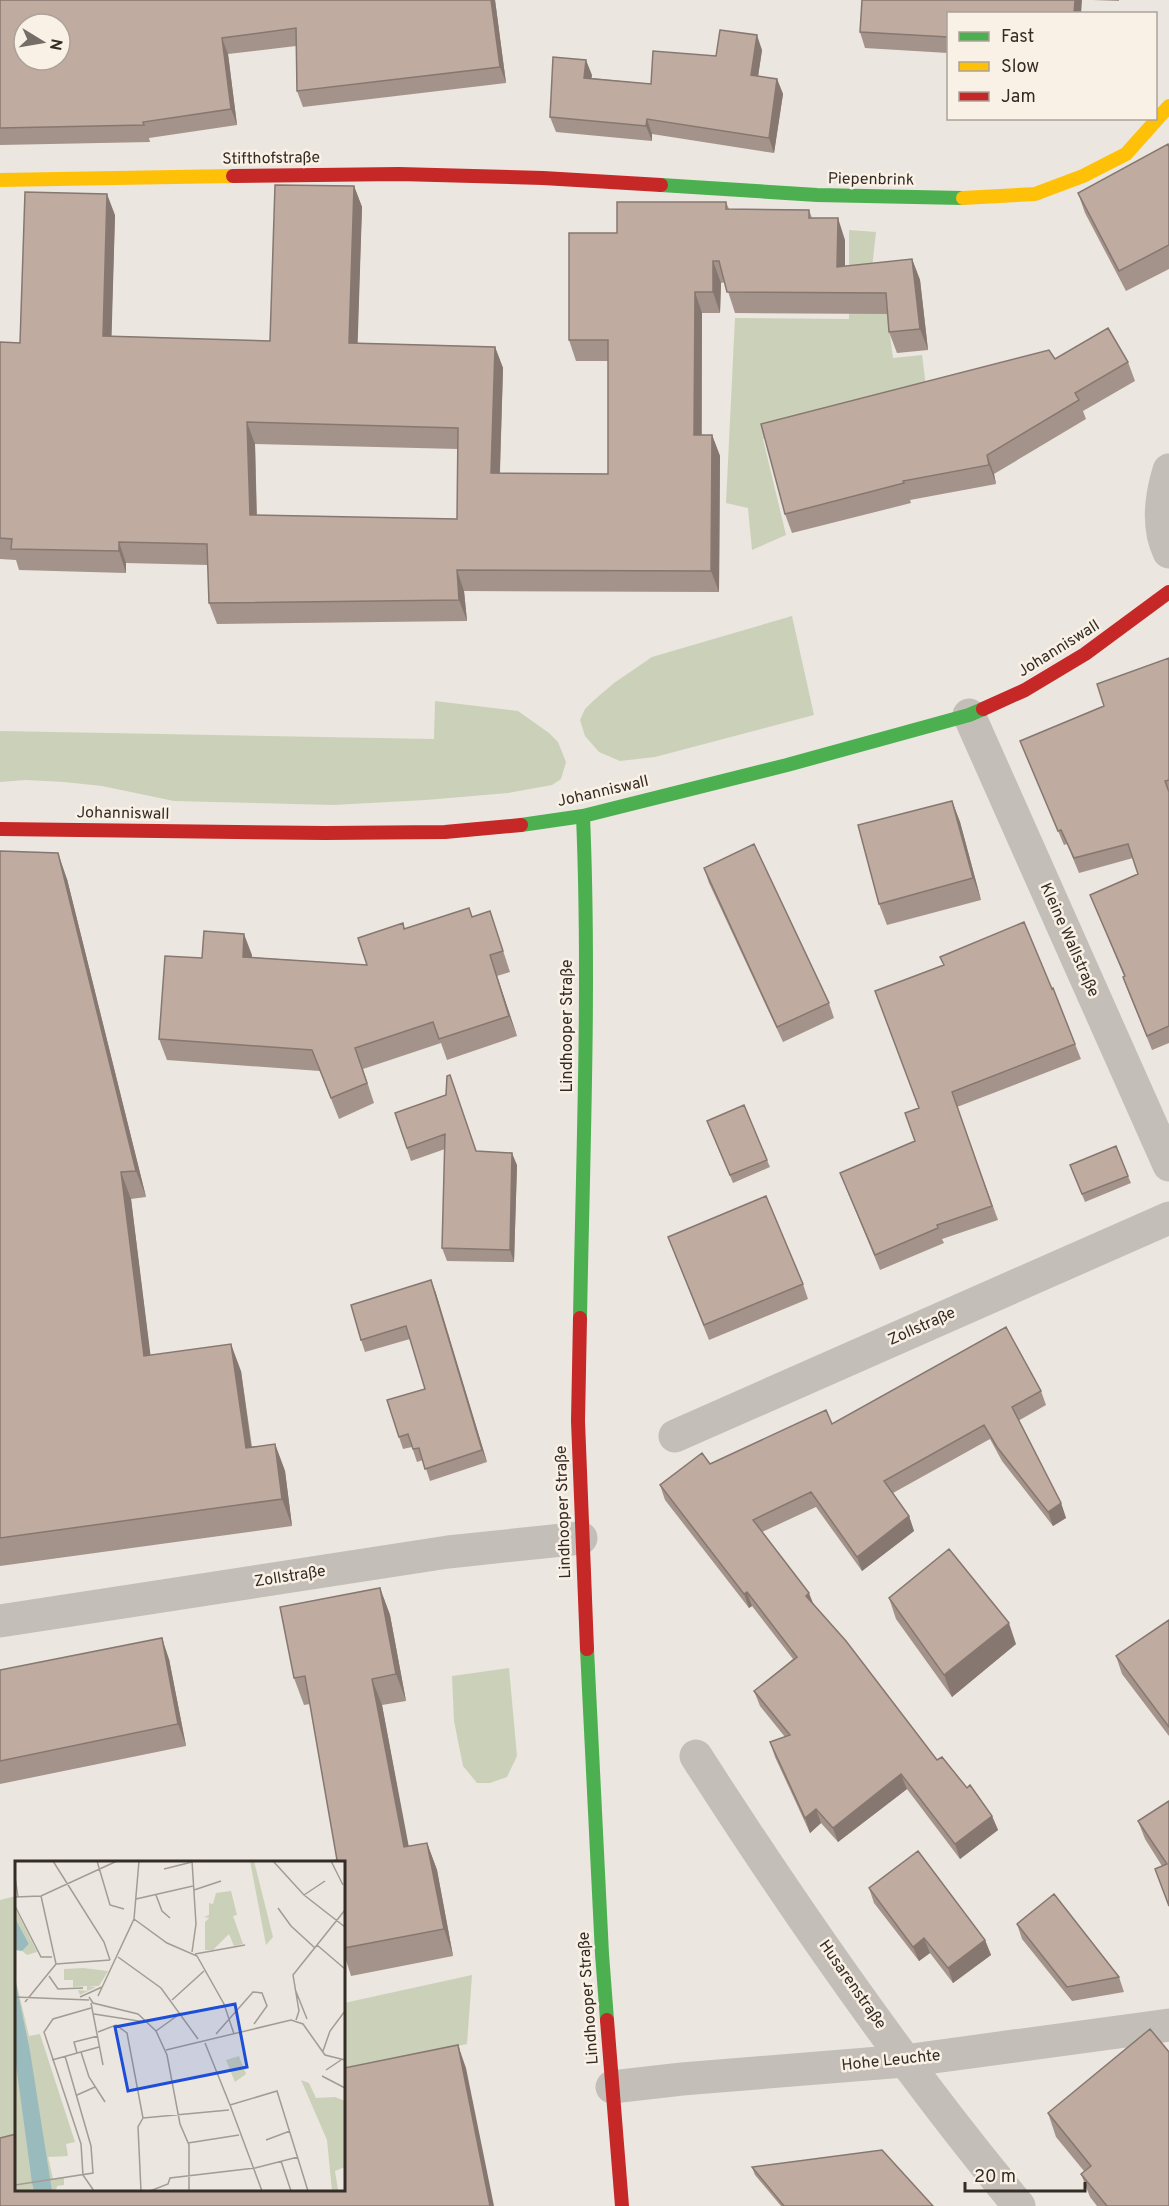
<svg xmlns="http://www.w3.org/2000/svg" width="1169" height="2206" font-family="Overpass,sans-serif">
	<style>
		.green { fill: #cbd1b8 }
		.lines { fill: none; stroke-linecap: round; stroke-linejoin: round }
		.street { stroke: #c4beb8; stroke-width: 33 }
		.fast { stroke: #4caf50; stroke-width: 14 }
		.slow { stroke: #ffc107; stroke-width: 14 }
		.jam { stroke: #c62828; stroke-width: 14 }
		.wall { fill: #a4938a; fill-rule: evenodd }
		.shaded-wall { fill: #867870 }
		.building { fill: #bfaba0; stroke: #867870; stroke-width: 1.5; fill-rule: evenodd }
		.labels { text-anchor: middle; dominant-baseline: central; stroke-width: 5; stroke-linejoin: round; paint-order: stroke }
		.street-label { font-size: 16px; fill: #352c26; stroke: #f9f1e5 }
		.inset-road { fill: none; stroke: #a29c95; stroke-width: 1.5 }
		.view { fill: #1d4ed8; fill-opacity: 0.15; stroke: #1d4ed8; stroke-width: 3 }
		.inset-edge { fill: none; stroke: #352c26; stroke-width: 3 }
	</style>
	<rect width="100%" height="100%" fill="#ebe6df"/>
	<path class="green" d="M 849,230 L 876,232 L 871,277 L 883,282 L 893,358 L 922,355 L 928,402 L 844,415 L 763,439 L 786,535 L 752,550 L 748,508 L 726,503 L 735,318 L 849,319 Z
		M 792,616 L 814,715 L 655,757 L 620,761 L 599,752 L 585,736 L 580,720 L 585,709 L 593,701 L 614,683 L 652,657 Z
		M 435,701 L 518,711 L 549,733 L 558,742 L 566,762 L 561,779 L 552,785 L 508,793 L 426,800 L 333,805 L 174,801 L 102,786 L 64,782 L 26,780 L 0,782 L 0,731 L 434,739 Z
		M 509,1668 L 517,1756 L 507,1777 L 490,1783 L 477,1783 L 463,1766 L 454,1721 L 452,1676 Z
		M 16,1896 L 16,2136 L 0,2140 L 0,1900 Z
		M 472,1975 L 467,2044 L 344,2071 L 344,2003 Z"/>
	<g class="lines">
		<path class="street" d="M 1169,470 C 1161,496 1157,527 1169,552
			M 969,715 L 1169,1165
			M 675,1436 L 1169,1218
			M 0,1621 L 448,1552 L 581,1538
			M 696,1756 C 796,1912 901,2064 1019,2206
			M 612,2087 L 682,2079 L 904,2061 L 1169,2025"/>
		<path class="fast" d="M 661,185 L 817,195 L 963,198
			M 521,825 L 583,816 L 787,765 L 969,715 L 983,709
			M 580,1318 C 583,1151 590,983 583,816
			M 587,1649 L 602,1954 L 607,2020"/>
		<path class="slow" d="M 0,180 L 233,176
			M 963,198 L 1035,194 L 1083,176 L 1126,154 L 1169,106"/>
		<path class="jam" d="M 233,176 L 399,174 L 543,178 L 661,185
			M 983,709 L 1025,690 L 1085,654 L 1169,592
			M 0,829 L 325,833 L 445,832 L 521,825
			M 580,1318 L 578,1421 L 587,1649
			M 607,2020 L 622,2206"/>
	</g>
	<path class="wall" d="M 0,0 L 495,0 L 506,83 L 303,107 L 297,91 L 296,46 L 228,54 L 237,125 L 149,138 L 150,142 L 0,145 Z
		M 1093,0 L 1119,0 L 1119,1 Z
		M 948,14 L 948,53 L 865,48 L 860,32 Z
		M 762,50 L 758,76 L 777,79 L 783,94 L 774,153 L 652,134 L 652,141 L 556,132 L 550,117 L 592,75 L 591,78 L 651,84 L 716,56 Z
		M 1169,147 L 1169,269 L 1126,291 L 1085,213 L 1078,193 Z
		M 354,186 L 362,207 L 357,343 L 495,347 L 503,368 L 500,473 L 608,474 L 608,361 L 576,361 L 569,340 L 617,233 L 726,202 L 729,209 L 809,210 L 812,218 L 845,240 L 845,266 L 912,259 L 920,280 L 928,350 L 897,353 L 889,332 L 888,314 L 735,313 L 725,282 L 721,283 L 720,313 L 702,313 L 702,435 L 712,435 L 720,456 L 719,592 L 464,591 L 467,621 L 217,624 L 209,603 L 208,565 L 126,563 L 126,573 L 19,570 L 16,560 L 0,559 L 0,342 L 20,343 L 115,215 L 111,336 L 270,341 ZM 255,444 L 458,449 L 457,519 L 257,516 Z
		M 1055,359 L 1128,362 L 1135,381 L 1083,411 L 1086,419 L 994,474 L 996,484 L 910,500 L 911,503 L 792,533 L 785,514 Z
		M 1169,658 L 1169,1043 L 1152,1050 L 1128,991 L 1123,977 L 1124,976 L 1090,895 L 1138,874 L 1133,858 L 1079,873 L 1067,844 L 1064,845 L 1020,741 L 1104,706 Z
		M 952,801 L 960,822 L 981,900 L 887,925 L 879,904 Z
		M 0,851 L 67,879 L 146,1197 L 131,1199 L 150,1355 L 241,1371 L 252,1447 L 275,1444 L 285,1471 L 292,1526 L 0,1566 Z
		M 704,868 L 829,1003 L 834,1018 L 783,1042 L 709,883 Z
		M 473,917 L 497,932 L 510,972 L 497,976 L 517,1036 L 447,1060 L 441,1043 L 363,1069 L 374,1103 L 339,1119 L 320,1071 L 167,1060 L 159,1039 L 202,958 L 252,955 L 252,957 L 367,965 L 403,923 L 405,929 Z
		M 1053,988 L 1081,1059 L 957,1107 L 998,1220 L 942,1239 L 944,1243 L 880,1270 L 840,1173 L 915,1141 L 919,1108 Z
		M 446,1095 L 477,1152 L 517,1165 L 514,1262 L 447,1261 L 442,1248 L 445,1149 L 411,1161 L 395,1113 Z
		M 707,1121 L 767,1160 L 770,1167 L 733,1183 Z
		M 1070,1165 L 1128,1176 L 1131,1183 L 1085,1202 Z
		M 668,1237 L 803,1284 L 808,1299 L 709,1340 Z
		M 431,1280 L 487,1462 L 430,1481 L 423,1460 L 417,1462 L 412,1447 L 403,1449 L 399,1437 L 425,1389 L 410,1339 L 365,1352 L 361,1340 Z
		M 1041,1391 L 1046,1405 L 1018,1421 L 1061,1503 L 1066,1518 L 1053,1526 L 1002,1461 L 990,1439 L 893,1493 L 909,1516 L 914,1531 L 862,1571 L 816,1507 L 762,1532 L 813,1605 L 937,1760 L 967,1788 L 992,1816 L 998,1830 L 960,1859 L 907,1789 L 838,1842 L 821,1823 L 810,1833 L 775,1757 L 770,1742 L 785,1737 L 760,1706 L 754,1691 L 793,1659 L 752,1606 L 749,1608 L 665,1500 L 660,1485 L 710,1464 L 832,1424 Z
		M 380,1588 L 390,1615 L 406,1701 L 382,1705 L 408,1846 L 427,1843 L 437,1870 L 453,1956 L 351,1976 L 344,1954 L 344,1863 L 337,1860 L 310,1704 L 304,1705 L 294,1678 Z
		M 889,1598 L 1016,1644 L 952,1697 L 896,1619 Z
		M 1169,1620 L 1169,1736 L 1122,1674 L 1116,1656 Z
		M 169,1659 L 186,1746 L 0,1784 L 0,1670 Z
		M 1169,1801 L 1169,1907 L 1162,1866 L 1145,1839 L 1138,1821 Z
		M 869,1888 L 985,1940 L 991,1955 L 953,1983 L 930,1953 L 919,1961 L 874,1903 Z
		M 1017,1924 L 1119,1977 L 1124,1992 L 1072,2001 L 1022,1939 Z
		M 1048,2113 L 1169,2206 L 1097,2206 L 1090,2197 L 1081,2174 L 1084,2171 L 1056,2137 Z
		M 752,2167 L 933,2206 L 781,2206 L 755,2175 Z"/>
	<path class="shaded-wall" d="M 491,0 L 495,0 L 506,83 L 500,67 Z
		M 1075,0 L 1082,0 L 1081,14 L 1074,14 Z
		M 757,35 L 762,50 L 756,90 L 751,75 Z
		M 222,38 L 228,54 L 237,125 L 231,109 Z
		M 586,60 L 592,75 L 590,92 L 584,78 Z
		M 777,79 L 783,94 L 774,153 L 769,138 Z
		M 647,119 L 652,134 L 652,141 L 646,126 Z
		M 354,186 L 362,207 L 357,364 L 349,343 Z
		M 107,194 L 115,215 L 111,357 L 103,336 Z
		M 838,218 L 845,240 L 845,288 L 837,267 Z
		M 912,259 L 920,280 L 928,350 L 920,329 Z
		M 713,261 L 721,283 L 720,313 L 713,292 Z
		M 695,292 L 702,313 L 701,457 L 694,435 Z
		M 495,347 L 503,368 L 499,495 L 491,473 Z
		M 247,422 L 255,444 L 257,537 L 250,515 Z
		M 712,435 L 720,456 L 719,592 L 711,571 Z
		M 987,455 L 994,474 L 996,484 L 989,465 Z
		M 119,542 L 126,563 L 126,573 L 119,551 Z
		M 457,570 L 464,591 L 467,621 L 459,600 Z
		M 952,801 L 960,822 L 981,900 L 973,878 Z
		M 58,853 L 67,879 L 146,1197 L 136,1171 Z
		M 244,934 L 252,955 L 250,977 L 243,957 Z
		M 490,955 L 517,1036 L 509,1016 Z
		M 512,1153 L 517,1165 L 514,1262 L 510,1250 Z
		M 121,1172 L 131,1199 L 154,1383 L 144,1356 Z
		M 431,1280 L 436,1293 L 487,1462 L 482,1450 Z
		M 231,1344 L 241,1371 L 255,1475 L 246,1448 Z
		M 275,1444 L 285,1471 L 292,1526 L 282,1499 Z
		M 1061,1503 L 1066,1518 L 1053,1526 L 1048,1512 Z
		M 909,1516 L 914,1531 L 862,1571 L 857,1557 Z
		M 380,1588 L 390,1615 L 406,1701 L 396,1674 Z
		M 747,1592 L 752,1606 L 749,1608 L 744,1594 Z
		M 809,1593 L 815,1608 L 806,1596 Z
		M 1009,1623 L 1016,1644 L 952,1697 L 944,1675 Z
		M 162,1638 L 169,1659 L 186,1746 L 178,1724 Z
		M 372,1679 L 382,1705 L 414,1874 L 404,1847 Z
		M 901,1774 L 907,1789 L 838,1842 L 833,1828 Z
		M 816,1809 L 821,1823 L 810,1833 L 805,1818 Z
		M 992,1816 L 998,1830 L 960,1859 L 955,1844 Z
		M 427,1843 L 437,1870 L 453,1956 L 444,1929 Z
		M 924,1938 L 930,1953 L 919,1961 L 913,1947 Z
		M 985,1940 L 991,1955 L 953,1983 L 948,1968 Z
		M 458,2045 L 466,2068 L 494,2206 L 490,2206 Z"/>
	<path class="building" d="M 0,0 L 491,0 L 500,67 L 297,91 L 296,28 L 222,38 L 231,109 L 143,122 L 144,125 L 0,128 ZM 24,24 L 60,24 L 60,60 L 24,60 Z
		M 862,0 L 1075,0 L 1074,14 L 948,14 L 948,37 L 860,32 Z
		M 720,30 L 757,35 L 751,75 L 777,79 L 769,138 L 647,119 L 646,126 L 550,117 L 553,57 L 586,60 L 584,78 L 651,84 L 653,51 L 716,56 Z
		M 1168,144 L 1169,147 L 1169,245 L 1119,271 L 1078,193 Z
		M 275,185 L 354,186 L 349,343 L 495,347 L 491,473 L 608,474 L 608,340 L 569,340 L 569,233 L 617,233 L 617,202 L 726,202 L 726,209 L 809,210 L 809,218 L 838,218 L 837,267 L 912,259 L 920,329 L 889,332 L 886,293 L 727,292 L 719,261 L 713,261 L 713,292 L 695,292 L 694,435 L 712,435 L 711,571 L 457,570 L 459,600 L 209,603 L 207,544 L 119,542 L 119,551 L 11,549 L 12,539 L 0,538 L 0,342 L 20,343 L 25,192 L 107,194 L 103,336 L 270,341 ZM 247,422 L 458,428 L 457,519 L 250,515 Z
		M 1108,328 L 1128,362 L 1075,393 L 1079,400 L 987,455 L 989,465 L 903,481 L 904,483 L 785,514 L 761,424 L 1049,350 L 1055,359 Z
		M 1169,658 L 1169,780 L 1165,781 L 1169,792 L 1169,1026 L 1147,1036 L 1123,977 L 1125,976 L 1090,895 L 1138,874 L 1128,844 L 1074,858 L 1061,830 L 1058,831 L 1020,741 L 1104,706 L 1097,684 Z
		M 952,801 L 973,878 L 879,904 L 858,825 Z
		M 754,844 L 829,1003 L 777,1027 L 704,868 Z
		M 0,851 L 58,853 L 136,1171 L 121,1172 L 144,1356 L 231,1344 L 246,1448 L 275,1444 L 282,1499 L 0,1538 Z
		M 469,908 L 472,917 L 490,911 L 503,951 L 490,955 L 509,1016 L 439,1039 L 433,1022 L 355,1048 L 367,1083 L 331,1098 L 312,1050 L 159,1039 L 165,956 L 202,958 L 204,931 L 244,934 L 243,957 L 367,965 L 358,938 L 403,923 L 404,929 Z
		M 1024,922 L 1052,989 L 1053,988 L 1075,1044 L 952,1092 L 992,1206 L 937,1225 L 938,1228 L 875,1255 L 840,1173 L 915,1141 L 905,1113 L 919,1108 L 875,991 L 944,965 L 940,957 Z
		M 450,1075 L 476,1151 L 512,1153 L 510,1250 L 442,1248 L 445,1134 L 407,1148 L 395,1113 L 446,1095 L 447,1076 Z
		M 744,1105 L 767,1160 L 730,1175 L 707,1121 Z
		M 1116,1146 L 1128,1176 L 1082,1194 L 1070,1165 Z
		M 766,1196 L 803,1284 L 704,1325 L 668,1237 Z
		M 431,1280 L 482,1450 L 425,1469 L 419,1448 L 413,1449 L 408,1434 L 399,1437 L 387,1400 L 425,1389 L 406,1326 L 361,1340 L 351,1305 Z
		M 1006,1327 L 1041,1391 L 1012,1407 L 1061,1503 L 1048,1512 L 997,1447 L 984,1425 L 884,1481 L 909,1516 L 857,1557 L 811,1492 L 753,1520 L 809,1593 L 806,1596 L 846,1641 L 937,1760 L 942,1757 L 967,1788 L 970,1785 L 992,1816 L 955,1844 L 901,1774 L 833,1828 L 816,1809 L 805,1818 L 770,1742 L 790,1735 L 754,1691 L 797,1657 L 747,1592 L 744,1594 L 660,1485 L 702,1453 L 710,1464 L 826,1410 L 832,1424 Z
		M 949,1549 L 1009,1623 L 944,1675 L 889,1598 Z
		M 380,1588 L 396,1674 L 372,1679 L 404,1847 L 427,1843 L 444,1929 L 344,1948 L 344,1863 L 326,1862 L 337,1860 L 305,1676 L 294,1678 L 280,1607 Z
		M 1169,1620 L 1169,1727 L 1116,1656 Z
		M 162,1638 L 178,1724 L 0,1761 L 0,1670 Z
		M 1169,1801 L 1169,1906 L 1155,1869 L 1167,1864 L 1138,1821 Z
		M 918,1851 L 985,1940 L 948,1968 L 924,1938 L 913,1947 L 869,1888 Z
		M 1054,1894 L 1119,1977 L 1067,1987 L 1017,1924 Z
		M 1150,2029 L 1169,2052 L 1169,2206 L 1107,2206 L 1081,2174 L 1091,2166 L 1048,2113 Z
		M 458,2045 L 490,2206 L 0,2206 L 0,2138 L 16,2134 L 16,2190 L 344,2190 L 344,2068 Z
		M 882,2150 L 933,2206 L 784,2206 L 752,2167 Z"/>
	<g class="labels">
		<g class="street-label">
			<text transform="translate(271 159) rotate(-1)">Stifthofstraße</text>
			<text transform="translate(871 180) rotate(1)">Piepenbrink</text>
			<text transform="translate(1059 649) rotate(-32)">Johanniswall</text>
			<text transform="translate(603 792) rotate(-13)">Johanniswall</text>
			<text transform="translate(123 814) rotate(1)">Johanniswall</text>
			<text transform="translate(1069 940) rotate(66)">Kleine Wallstraße</text>
			<text transform="translate(568 1026) rotate(-90)">Lindhooper Straße</text>
			<text transform="translate(922 1327) rotate(-24)">Zollstraße</text>
			<text transform="translate(564 1512) rotate(-92)">Lindhooper Straße</text>
			<text transform="translate(290 1577) rotate(-9)">Zollstraße</text>
			<text transform="translate(852 1985) rotate(55)">Husarenstraße</text>
			<text transform="translate(589 1998) rotate(-94)">Lindhooper Straße</text>
			<text transform="translate(891 2061) rotate(-6)">Hohe Leuchte</text>
		</g>
	</g>
	<g transform="translate(15 1861)">
		<rect width="330" height="330" fill="#ebe6df"/>
		<path d="M 235,0 L 239,0 L 258,76 L 251,84 ZM 216,30 L 222,54 L 218,55 L 228,83 L 219,85 L 214,73 L 198,89 L 190,89 L 190,61 L 194,57 L 189,56 L 194,54 L 194,42 L 198,43 L 201,32 ZM 0,47 L 22,91 L 12,94 L 7,90 L 14,83 L 0,57 ZM 68,107 L 93,110 L 84,125 L 73,125 L 81,126 L 65,134 L 63,129 L 72,130 L 72,125 L 58,126 L 58,119 L 49,119 L 49,108 ZM 0,116 L 14,175 L 25,173 L 60,281 L 51,283 L 53,295 L 33,296 L 38,318 L 49,316 L 49,324 L 42,325 L 41,330 L 0,330 ZM 224,195 L 231,213 L 220,221 L 211,199 ZM 286,219 L 294,222 L 301,237 L 320,236 L 330,240 L 330,306 L 320,310 L 323,329 L 317,330 L 312,279 Z" fill="#cbd1b8"/>
		<path d="M 0,57 L 14,83 L 7,90 L 0,89 ZM 0,118 L 15,190 L 37,330 L 19,330 L 17,322 L 0,196 Z" fill="#9abbbd"/>
		<path class="inset-road" d="M 38,0 L 89,81 L 95,99M 82,0 L 95,44 L 109,48M 177,0 L 181,63 L 177,91M 258,0 L 289,34 L 330,66M 316,0 L 328,24M 149,8 L 177,1M 0,16 L 3,36M 179,29 L 206,20M 141,34 L 147,50 L 155,57M 289,34 L 310,20M 26,35 L 41,103M 0,36 L 26,35 L 102,0M 121,38 L 178,25M 0,45 L 26,96 L 37,96M 263,47 L 276,65 L 300,87M 119,58 L 152,82 L 182,95 L 209,143 L 219,173M 302,84 L 330,108M 180,93 L 230,84M 103,96 L 146,127 L 183,178M 41,103 L 95,99M 34,115 L 43,128 L 68,127M 280,128 L 292,158M 83,135 L 119,58 L 124,0M 0,136 L 74,139M 65,136 L 87,126M 74,136 L 78,142 L 123,153 L 141,170 L 152,194 L 165,263 L 174,284 L 174,330M 157,139 L 189,110M 10,141 L 41,103M 76,142 L 88,204M 76,147 L 38,158 L 29,171 L 66,283 L 68,314 L 79,330M 79,153 L 130,161M 281,159 L 284,150 L 278,114 L 330,49M 141,170 L 166,152M 83,171 L 101,164 L 112,172 L 128,257M 201,173 L 238,131 L 247,132 L 252,145 L 239,163M 190,182 L 215,244M 151,189 L 276,159 L 288,163 L 310,194 L 330,199M 308,190 L 315,170 L 330,150M 66,191 L 74,216 L 90,241M 62,192 L 59,181 L 83,175M 37,199 L 84,186M 311,209 L 326,199M 307,215 L 330,227M 62,234 L 80,226M 215,244 L 262,230 L 293,330M 215,244 L 247,330M 128,257 L 214,249M 251,279 L 275,270M 173,282 L 224,274M 266,300 L 276,330M 0,324 L 78,312 L 76,285 L 50,195M 126,330 L 123,266 L 128,257M 135,330 L 153,323 L 155,317 L 240,307 L 283,296"/>
		<path class="view" d="M 220,143 L 232,206 L 113,230 L 100,166 Z"/>
		<rect width="330" height="330" class="inset-edge"/>
	</g>
	<rect x="947" y="12" width="210" height="108" fill="#f9f1e5" stroke="#aba299" stroke-width="1.5"/>
	<rect x="959" y="32" width="30" height="9" fill="#4caf50" stroke="#aba299" stroke-width="1.5"/>
	<text x="1001" y="42" font-size="18" fill="#352c26">Fast</text>
	<rect x="959" y="62" width="30" height="9" fill="#ffc107" stroke="#aba299" stroke-width="1.5"/>
	<text x="1001" y="72" font-size="18" fill="#352c26">Slow</text>
	<rect x="959" y="92" width="30" height="9" fill="#c62828" stroke="#aba299" stroke-width="1.5"/>
	<text x="1001" y="102" font-size="18" fill="#352c26">Jam</text>
	<g transform="translate(42 42) rotate(101)"><circle r="28" fill="#f9f1e5" stroke="#aba299" stroke-width="1.5"/>
	<path d="M0-4.5L10 22L0 15L-10 22Z" fill="#756d67"/>
	<text y="-9" font-size="16" font-weight="bold" text-anchor="middle" fill="#352c26">N</text>
	</g>
	<path d="M965 2182v9h120v-9" fill="none" stroke="#352c26" stroke-width="3"/>
	<text x="974" y="2182" font-size="18" fill="#352c26" stroke="#f9f1e5" stroke-width="4.5" paint-order="stroke">20 m</text>
</svg>
